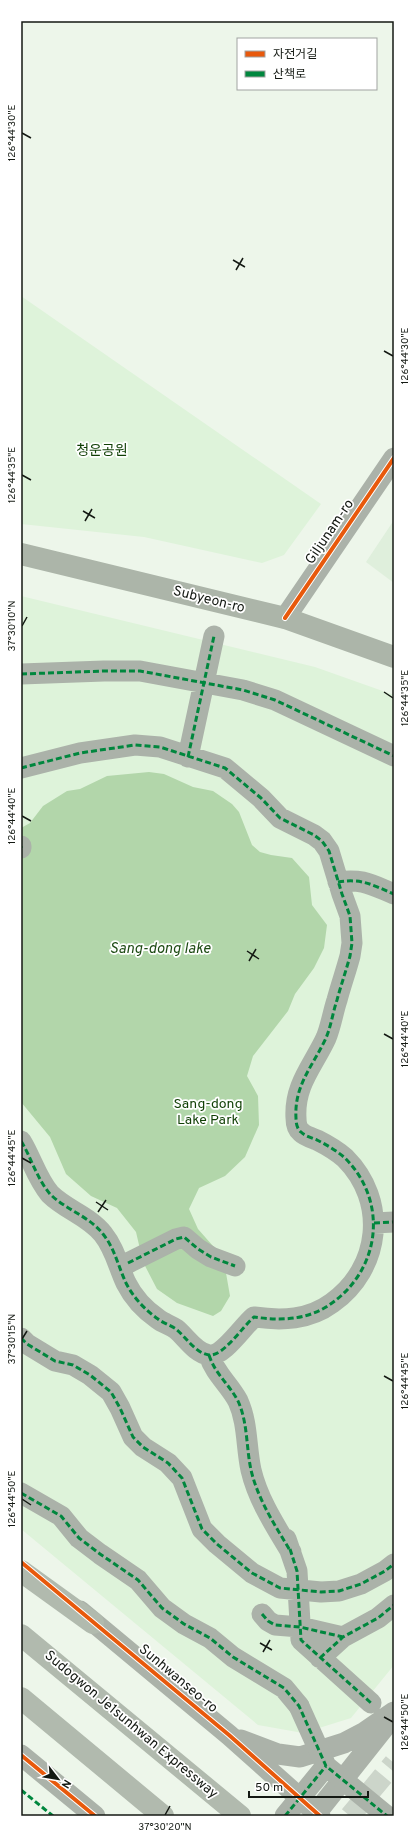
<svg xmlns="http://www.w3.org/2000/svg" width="415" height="1837" font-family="Overpass,'Noto Sans KR',sans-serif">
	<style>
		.built { fill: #dfefdc }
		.green { fill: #def3da }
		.water { fill: #b2d6aa }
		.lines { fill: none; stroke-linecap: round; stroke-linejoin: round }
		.minor-tunnel { stroke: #ccd5ca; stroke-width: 21; stroke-dasharray: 21 10; stroke-linecap: butt }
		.minor { stroke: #abb2a9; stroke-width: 21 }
		.major { stroke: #acb5a9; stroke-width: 22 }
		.highway { stroke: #b1baae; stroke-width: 22 }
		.minor-bridge { stroke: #abb2a9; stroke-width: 21 }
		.quiet { stroke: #00873e; stroke-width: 3; stroke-dasharray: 6 3; stroke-linecap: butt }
		.cycleway-casing { stroke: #fff; stroke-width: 6 }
		.cycleway { stroke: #e8590c; stroke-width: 4 }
		.ticks { fill: none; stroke: #141913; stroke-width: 1.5 }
		.labels { text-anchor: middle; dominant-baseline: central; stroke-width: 3.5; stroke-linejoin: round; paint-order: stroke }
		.park-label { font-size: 14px; fill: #0f3f04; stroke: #fff }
		.street-label { font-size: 14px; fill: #141913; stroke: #fff }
		.water-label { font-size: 15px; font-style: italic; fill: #1d4b13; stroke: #fff }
		.neatline { fill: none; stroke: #141913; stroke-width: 1.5 }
		.ticks-label { font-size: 10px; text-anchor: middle; fill: #141913 }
	</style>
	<rect width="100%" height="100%" fill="#edf6ea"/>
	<path class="built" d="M 394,520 L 394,583 L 366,562 Z"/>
	<path class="green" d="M 21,296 L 321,504 L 284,555 L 262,563 L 144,537 L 21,524 Z
		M 21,596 L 315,667 L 394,695 L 394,1665 L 351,1718 L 303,1733 L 258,1725 L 21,1529 Z"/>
	<path class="water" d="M 149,772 L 164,774 L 193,787 L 213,791 L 232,804 L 239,812 L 252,845 L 260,852 L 271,855 L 292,858 L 309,877 L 312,905 L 327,925 L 324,948 L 314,968 L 295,994 L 288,1011 L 253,1056 L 247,1076 L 258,1096 L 259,1125 L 245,1157 L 225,1176 L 199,1188 L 189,1209 L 198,1229 L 220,1254 L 226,1273 L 230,1296 L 221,1311 L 213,1316 L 177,1303 L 157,1289 L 143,1262 L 136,1232 L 117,1208 L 91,1196 L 66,1174 L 50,1137 L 21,1102 L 21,828 L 30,823 L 43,806 L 67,791 L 80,789 L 107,776 Z"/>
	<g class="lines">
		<path class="minor-tunnel" d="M 350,1816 L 394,1763"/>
		<path class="minor" d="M 285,618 L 394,458
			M 21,674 L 104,671 L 140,671 L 243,690 L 275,700 L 394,756
			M 188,757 L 214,636
			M 21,768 L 80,753 L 135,745 L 160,747 L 225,768 L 261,798 L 280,818 L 314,835 L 322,841 L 329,851 L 342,894 L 350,916 L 352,943 L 350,956 C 346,971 341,985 337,1000 C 333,1012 331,1026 326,1038 C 313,1066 294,1085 296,1118 C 296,1123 297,1129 301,1132 C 305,1136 312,1138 317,1140 C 327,1145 337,1151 345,1158 C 388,1201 381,1268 332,1303 C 309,1320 282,1321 254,1317 C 243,1326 223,1357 209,1355 C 195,1353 186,1337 176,1329 C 170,1325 163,1323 158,1319 C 145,1310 133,1297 126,1283 C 118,1266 115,1249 103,1234 C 89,1216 66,1210 50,1194 C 37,1179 31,1157 21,1141
			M 21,846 L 21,848
			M 338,882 C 362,878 372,885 394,894
			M 374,1223 L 394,1222
			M 128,1263 L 176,1239 L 184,1237 L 198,1249 L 211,1257 L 235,1266
			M 21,1338 L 27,1344 L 55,1361 L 73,1365 L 90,1375 L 111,1392 L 120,1408 L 133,1437 L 143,1447 L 168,1463 L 182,1478 L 202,1529 L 217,1544 L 252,1573 L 280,1588 L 321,1592 L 339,1591 L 361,1584 L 385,1571 L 394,1564
			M 209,1355 C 215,1374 229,1384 238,1401 C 248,1423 246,1447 251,1470 C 258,1500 276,1527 291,1552
			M 21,1493 L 61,1516 L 79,1538 L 100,1554 L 138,1580 L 162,1608 L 184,1624 L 210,1638 L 233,1657 L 284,1688 L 299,1706
			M 286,1539 L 297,1571 L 301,1640 L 371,1703
			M 80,1611 L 229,1735 L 320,1816
			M 262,1614 L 268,1621 L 275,1625 L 300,1627 L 343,1637
			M 320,1658 L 343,1637 L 378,1618 L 394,1605
			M 241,1740 L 278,1754 L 300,1757 L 344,1743 L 365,1732 L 394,1712
			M 21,1755 L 95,1816
			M 314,1816 L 387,1724"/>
		<path class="major" d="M 21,554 L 285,618 L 394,657"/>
		<path class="highway" d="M 21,1571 L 93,1623
			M 21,1635 L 240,1816
			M 21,1698 L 163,1816"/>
		<path class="minor-bridge" d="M 299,1706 L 326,1766 L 387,1816
			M 285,1816 L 326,1766"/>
		<path class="quiet" d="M 21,674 L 104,671 L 140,671 L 243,690 L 275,700 L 394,756
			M 188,757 L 214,636
			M 21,768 L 80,753 L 135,745 L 160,747 L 225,768 L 261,798 L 280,818 L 314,835 L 322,841 L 329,851 L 342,894 L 350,916 L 352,943 L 350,956 C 346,971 341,985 337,1000 C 333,1012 331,1026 326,1038 C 313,1066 294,1085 296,1118 C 296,1123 297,1129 301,1132 C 305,1136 312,1138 317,1140 C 327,1145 337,1151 345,1158 C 388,1201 381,1268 332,1303 C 309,1320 282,1321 254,1317 C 243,1326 223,1357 209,1355 C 195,1353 186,1337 176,1329 C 170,1325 163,1323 158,1319 C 145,1310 133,1297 126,1283 C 118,1266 115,1249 103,1234 C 89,1216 66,1210 50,1194 C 37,1179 31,1157 21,1141
			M 21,846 L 21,848
			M 338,882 C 362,878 372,885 394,894
			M 374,1223 L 394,1222
			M 128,1263 L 176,1239 L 184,1237 L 198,1249 L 211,1257 L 235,1266
			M 21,1338 L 27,1344 L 55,1361 L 73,1365 L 90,1375 L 111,1392 L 120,1408 L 133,1437 L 143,1447 L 168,1463 L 182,1478 L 202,1529 L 217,1544 L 252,1573 L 280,1588 L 321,1592 L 339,1591 L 361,1584 L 385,1571 L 394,1564
			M 209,1355 C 215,1374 229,1384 238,1401 C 248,1423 246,1447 251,1470 C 258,1500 276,1527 291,1552
			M 21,1493 L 61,1516 L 79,1538 L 100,1554 L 138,1580 L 162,1608 L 184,1624 L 210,1638 L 233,1657 L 284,1688 L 299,1706 L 326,1766 L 387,1816
			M 290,1549 L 297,1571 L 301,1640 L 371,1703
			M 262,1614 L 268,1621 L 275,1625 L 300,1627 L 343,1637
			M 320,1658 L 343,1637 L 378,1618 L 394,1605
			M 21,1790 L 53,1816
			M 285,1816 L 326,1766"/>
		<defs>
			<path id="cycleway" d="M 285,618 L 394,458
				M 21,1562 L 229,1735 L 320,1816
				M 21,1755 L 95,1816"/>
		</defs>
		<use href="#cycleway" class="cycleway-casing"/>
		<use href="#cycleway" class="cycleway"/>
	</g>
	<path class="ticks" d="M 22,133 L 31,138M 233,260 L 245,267M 236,270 L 243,258M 384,351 L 393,356M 22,475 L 31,480M 83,511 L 95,518M 85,521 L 92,509M 22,626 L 27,617M 384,692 L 393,698M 22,816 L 31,821M 247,951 L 259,959M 249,961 L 256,949M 384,1034 L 393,1039M 22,1158 L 31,1163M 96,1202 L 108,1210M 98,1212 L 106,1200M 22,1339 L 27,1331M 384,1376 L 393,1381M 22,1499 L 31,1505M 260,1643 L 272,1650M 263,1652 L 270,1640M 384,1717 L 393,1722M 165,1815 L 170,1806"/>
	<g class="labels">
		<g class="park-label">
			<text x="102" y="451">청운공원</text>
			<text x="208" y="1104">Sang-dong<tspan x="208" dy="16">Lake Park</tspan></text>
		</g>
		<g class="street-label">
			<text transform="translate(330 532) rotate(-56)">Giljunam-ro</text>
			<text transform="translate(209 600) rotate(14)">Subyeon-ro</text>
			<text transform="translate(178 1679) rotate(40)">Sunhwanseo-ro</text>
			<text transform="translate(131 1725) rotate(40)">Sudogwon Je1sunhwan Expressway</text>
		</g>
		<g class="water-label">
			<text x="160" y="949">Sang-dong lake</text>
		</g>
	</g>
	<rect width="415" height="1837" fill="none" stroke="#ffffff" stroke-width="44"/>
	<rect x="237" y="38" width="140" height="52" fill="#ffffff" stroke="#a1a3a1"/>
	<rect x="245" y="51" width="20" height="6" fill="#e8590c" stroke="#a1a3a1"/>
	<text x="273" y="58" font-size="12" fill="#141913">자전거길</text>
	<rect x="245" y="71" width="20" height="6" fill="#00873e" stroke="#a1a3a1"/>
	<text x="273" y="78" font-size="12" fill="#141913">산책로</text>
	<g transform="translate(58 1779) rotate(121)" stroke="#ffffff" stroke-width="3" paint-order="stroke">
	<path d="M0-3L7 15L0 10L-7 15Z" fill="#141913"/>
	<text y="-6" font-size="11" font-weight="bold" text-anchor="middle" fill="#141913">N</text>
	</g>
	<path d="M249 1791v6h119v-6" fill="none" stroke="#141913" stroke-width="2"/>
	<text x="255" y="1791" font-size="12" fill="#141913" stroke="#ffffff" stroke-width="3" paint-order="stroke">50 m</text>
	<rect x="22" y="22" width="371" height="1793" class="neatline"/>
	<g class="ticks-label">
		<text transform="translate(11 133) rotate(-90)" y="4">126°44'30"E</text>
		<text transform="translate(404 356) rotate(-90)" y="4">126°44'30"E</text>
		<text transform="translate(11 475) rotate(-90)" y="4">126°44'35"E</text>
		<text transform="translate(11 626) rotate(-90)" y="4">37°30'10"N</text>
		<text transform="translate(404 698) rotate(-90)" y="4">126°44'35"E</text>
		<text transform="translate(11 816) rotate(-90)" y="4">126°44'40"E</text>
		<text transform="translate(404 1039) rotate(-90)" y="4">126°44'40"E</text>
		<text transform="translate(11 1158) rotate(-90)" y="4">126°44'45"E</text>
		<text transform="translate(11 1339) rotate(-90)" y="4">37°30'15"N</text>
		<text transform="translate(404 1381) rotate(-90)" y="4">126°44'45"E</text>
		<text transform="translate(11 1499) rotate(-90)" y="4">126°44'50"E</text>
		<text transform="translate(404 1722) rotate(-90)" y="4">126°44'50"E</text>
		<text x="165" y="1830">37°30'20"N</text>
	</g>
</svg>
